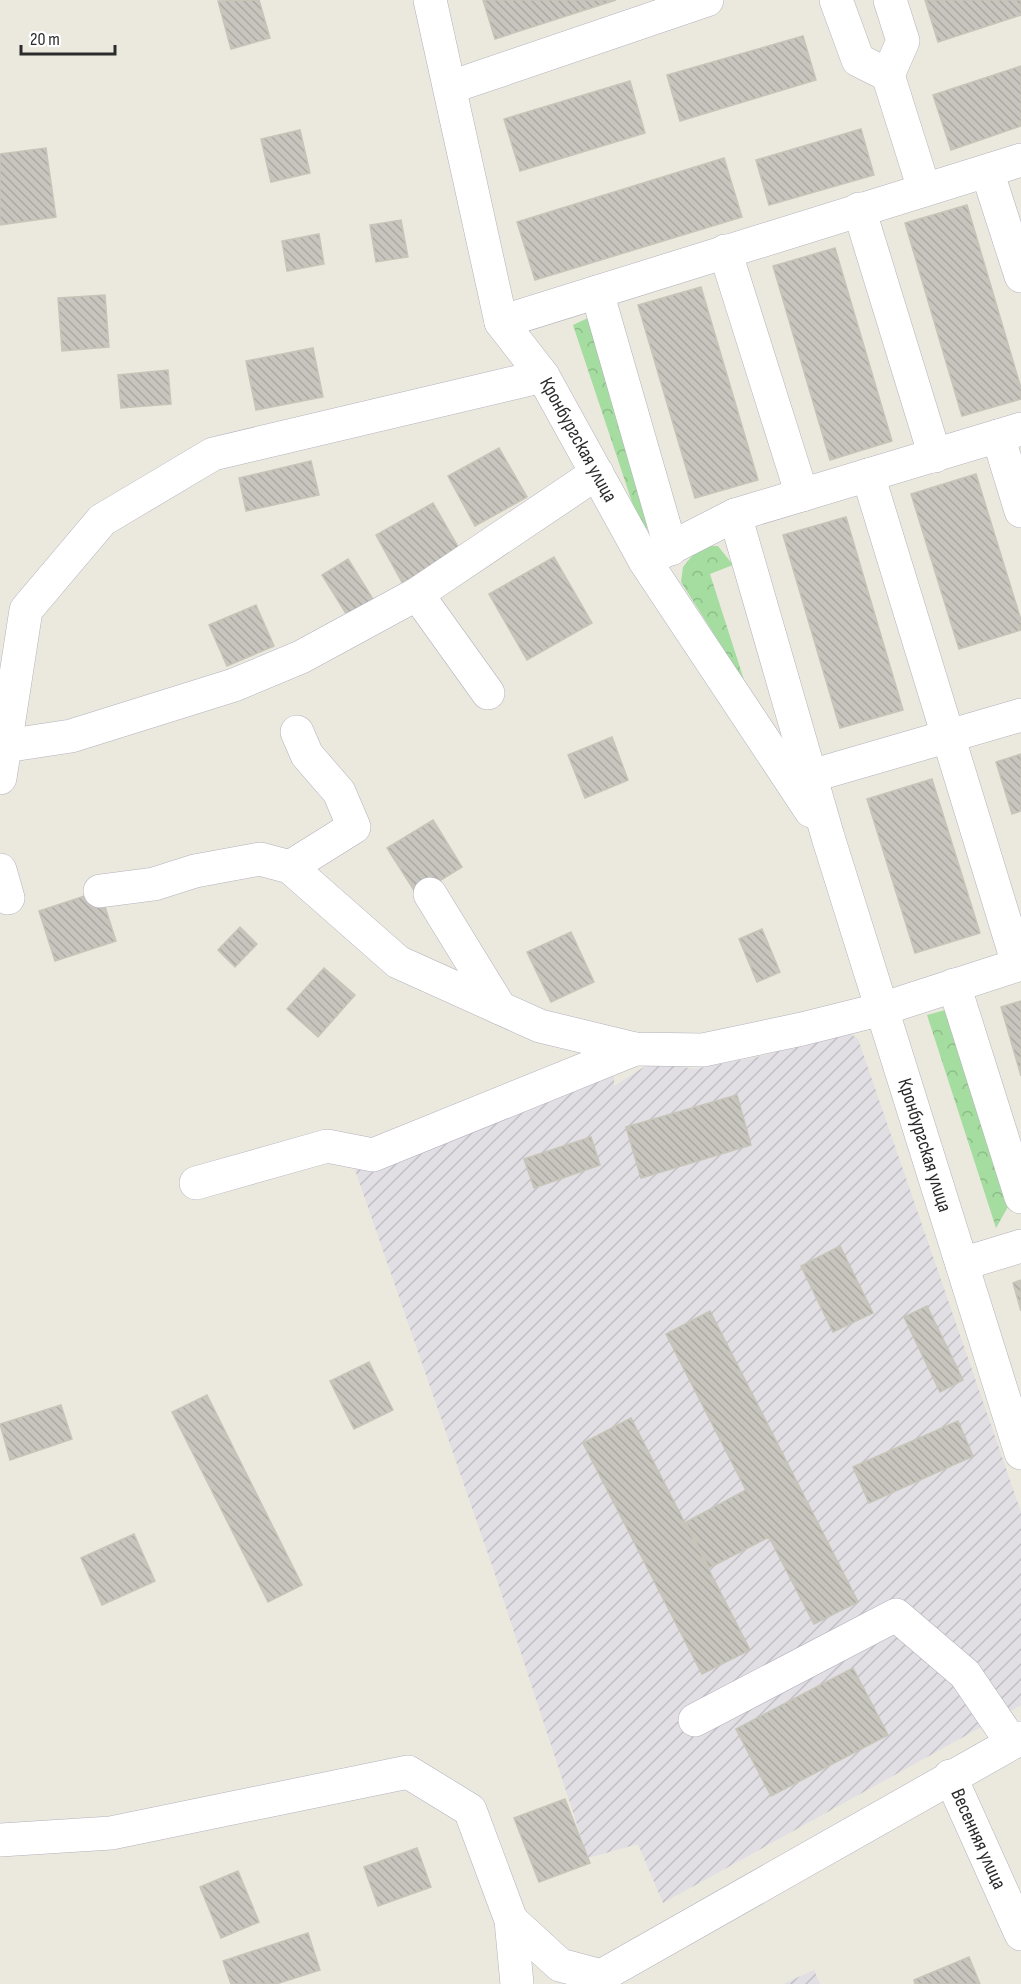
<svg xmlns="http://www.w3.org/2000/svg" width="1021" height="1984" font-family="'Sofia Sans Condensed',sans-serif">
	<style>
		.industrial { fill: url(#industrial-furrows) }
		.forest { fill: url(#forest-crowns) }
		.building { fill: url(#building-back-hatch); stroke: #c7c5b8; stroke-width: 1.5 }
		.lines { fill: none; stroke-linecap: round; stroke-linejoin: round }
		.minor-casing { stroke: #b2b1bd; stroke-width: 34 }
		.minor { stroke: #fff; stroke-width: 33 }
		.labels { text-anchor: middle; dominant-baseline: central; stroke-width: 6; stroke-linejoin: round; paint-order: stroke }
		.street-label { font-size: 20px; fill: #2b2b2b; stroke: #fff }
	</style>
	<defs>
		<pattern id="industrial-furrows" width="10" height="10" patternUnits="userSpaceOnUse" patternTransform="scale(1.5)"><rect width="10" height="10" fill="#e1dee4"/><path d="M-1 1l2-2M0 10L10 0M9 11l2-2" fill="none" stroke="#c1bfc4"/></pattern>
		<pattern id="forest-crowns" width="20" height="18" patternUnits="userSpaceOnUse" patternTransform="scale(1.5)"><rect width="20" height="18" fill="#a4dd9f"/><path d="M2 6a3 3 0 1 1 6 0M12 15a3 3 0 1 1 6 0" fill="none" stroke="#8dbe89"/></pattern>
		<pattern id="building-back-hatch" width="6" height="6" patternUnits="userSpaceOnUse" patternTransform="scale(1.5)"><rect width="6" height="6" fill="#c7c5bd"/><path d="M-1 5l2 2M0 0l6 6M5-1l2 2" fill="none" stroke="#aba9a3"/></pattern>
	</defs>
	<rect width="100%" height="100%" fill="#ebe9de"/>
	<path class="industrial" d="M 848,1032 L 858,1039 L 1021,1512 L 1021,1705 L 663,1903 L 638,1844 L 588,1858 L 497,1580 L 353,1164 L 614,1059 L 614,1086 L 652,1062 L 694,1069 L 757,1057 Z
		M 814,1970 L 820,1984 L 783,1984 Z"/>
	<path class="forest" d="M 592,316 L 656,525 L 645,529 L 632,502 L 573,325 Z
		M 700,546 L 718,546 L 733,565 L 710,574 L 745,683 L 681,582 L 683,567 Z
		M 945,1010 L 1009,1205 L 996,1228 L 927,1015 Z"/>
	<path class="building" d="M 259,0 L 270,38 L 231,49 L 218,1 Z
		M 483,0 L 616,0 L 495,39 Z
		M 925,0 L 1021,0 L 1021,15 L 938,42 Z
		M 803,36 L 816,80 L 680,121 L 667,75 Z
		M 1021,66 L 1021,126 L 951,150 L 933,95 Z
		M 630,81 L 645,133 L 520,171 L 504,119 Z
		M 861,129 L 874,175 L 769,205 L 756,160 Z
		M 300,130 L 310,173 L 271,182 L 261,139 Z
		M 46,148 L 56,217 L 0,225 L 0,154 Z
		M 724,158 L 742,217 L 535,280 L 517,222 Z
		M 967,205 L 1021,388 L 1021,399 L 962,416 L 905,223 Z
		M 401,220 L 408,257 L 376,262 L 370,225 Z
		M 319,234 L 324,264 L 287,271 L 282,241 Z
		M 835,248 L 892,441 L 830,460 L 773,266 Z
		M 701,287 L 758,480 L 695,498 L 638,305 Z
		M 105,295 L 109,347 L 62,351 L 58,298 Z
		M 313,348 L 323,397 L 256,410 L 246,361 Z
		M 168,370 L 171,404 L 121,408 L 118,375 Z
		M 499,448 L 527,497 L 475,526 L 448,476 Z
		M 311,461 L 319,495 L 246,511 L 239,478 Z
		M 976,474 L 1021,620 L 1021,630 L 959,649 L 911,494 Z
		M 433,503 L 461,552 L 403,584 L 376,535 Z
		M 846,517 L 903,710 L 840,728 L 783,535 Z
		M 554,557 L 592,623 L 527,660 L 489,594 Z
		M 348,559 L 376,604 L 350,620 L 322,575 Z
		M 256,605 L 274,646 L 227,666 L 209,625 Z
		M 612,737 L 628,780 L 585,798 L 568,755 Z
		M 1021,754 L 1021,811 L 1012,814 L 996,762 Z
		M 932,779 L 980,933 L 915,953 L 867,799 Z
		M 433,820 L 462,867 L 417,895 L 387,848 Z
		M 100,891 L 116,941 L 55,961 L 39,911 Z
		M 240,927 L 257,944 L 235,967 L 218,950 Z
		M 762,929 L 780,972 L 757,982 L 739,939 Z
		M 571,932 L 594,982 L 551,1002 L 527,952 Z
		M 324,968 L 355,995 L 318,1037 L 287,1009 Z
		M 1021,1001 L 1021,1076 L 1001,1007 Z
		M 737,1095 L 751,1145 L 641,1178 L 626,1127 Z
		M 591,1137 L 600,1165 L 534,1188 L 524,1159 Z
		M 840,1246 L 873,1313 L 833,1332 L 801,1266 Z
		M 1021,1280 L 1021,1311 L 1013,1283 Z
		M 927,1306 L 963,1380 L 940,1392 L 904,1317 Z
		M 710,1311 L 858,1602 L 814,1624 L 769,1537 L 709,1568 L 686,1522 L 746,1490 L 666,1334 Z
		M 369,1362 L 393,1410 L 354,1429 L 330,1381 Z
		M 207,1395 L 302,1585 L 268,1602 L 172,1412 Z
		M 61,1405 L 72,1439 L 10,1460 L 0,1424 Z
		M 631,1418 L 750,1650 L 702,1674 L 583,1443 Z
		M 958,1421 L 973,1456 L 869,1503 L 853,1467 Z
		M 134,1534 L 155,1581 L 102,1605 L 81,1558 Z
		M 853,1668 L 888,1735 L 771,1796 L 736,1729 Z
		M 565,1799 L 590,1863 L 539,1882 L 514,1818 Z
		M 417,1848 L 431,1887 L 378,1906 L 364,1867 Z
		M 238,1871 L 259,1922 L 221,1938 L 200,1887 Z
		M 308,1933 L 320,1970 L 276,1984 L 231,1984 L 223,1961 Z
		M 969,1957 L 980,1984 L 915,1984 L 914,1980 Z"/>
	<g class="lines">
		<defs>
			<g id="minor">
				<path id="s1" d="M 430,0 L 501,322 L 543,376 L 645,561 L 811,811"/>
				<path d="M 836,0 L 858,60 L 888,75 L 924,189"/>
				<path d="M 888,75 L 903,41 L 890,0"/>
				<path d="M 451,87 L 707,0"/>
				<path d="M 987,171 L 1021,276"/>
				<path d="M 859,209 L 935,456"/>
				<path d="M 725,251 L 802,495"/>
				<path d="M 597,292 L 671,549"/>
				<path d="M 501,322 L 1021,160"/>
				<path d="M 998,436 L 1021,511"/>
				<path d="M 868,475 L 1018,964"/>
				<path id="s2" d="M 735,515 L 828,837 L 1021,1453"/>
				<path d="M 645,561 L 735,515 L 1021,429"/>
				<path d="M 417,594 L 488,693"/>
				<path d="M 5,746 L 71,736 L 234,685 L 301,657 L 417,594 L 597,473"/>
				<path d="M 811,776 L 1021,715"/>
				<path d="M 0,778 L 26,610 L 102,520 L 213,454 L 543,376"/>
				<path d="M 290,867 L 354,827 L 339,792 L 307,755 L 297,732"/>
				<path d="M 0,870 L 8,898"/>
				<path d="M 100,891 L 154,884 L 195,871 L 260,859 L 290,867 L 398,962 L 540,1026 L 635,1049 L 703,1050 L 802,1029 L 882,1009 L 1021,964"/>
				<path d="M 430,894 L 500,1008"/>
				<path d="M 954,985 L 1021,1197"/>
				<path d="M 196,1183 L 327,1146 L 373,1155 L 635,1049"/>
				<path d="M 962,1264 L 1021,1246"/>
				<path d="M 695,1720 L 896,1615 L 965,1674 L 1012,1743"/>
				<path id="s3" d="M 950,1776 L 1021,1934"/>
				<path d="M 0,1840 L 111,1833 L 408,1772 L 470,1810 L 511,1920 L 517,1984"/>
				<path d="M 511,1920 L 560,1965 L 601,1976"/>
				<path d="M 592,1984 L 601,1976 L 1021,1738"/>
			</g>
		</defs>
		<use href="#minor" class="minor-casing"/>
		<use href="#minor" class="minor"/>
	</g>
	<g class="labels">
		<g class="street-label">
			<text stroke="none"><textPath href="#s1" startOffset="471">Кронбургская улица</textPath></text>
			<text stroke="none"><textPath href="#s2" startOffset="658">Кронбургская улица</textPath></text>
			<text stroke="none"><textPath href="#s3" startOffset="69">Весенняя улица</textPath></text>
		</g>
	</g>
	<path d="M21 45v9h94v-9" fill="none" stroke="#2b2b2b" stroke-width="3"/>
	<text x="30" y="45" font-size="18" fill="#2b2b2b" stroke="#ffffff" stroke-width="4.5" paint-order="stroke">20 m</text>
</svg>
